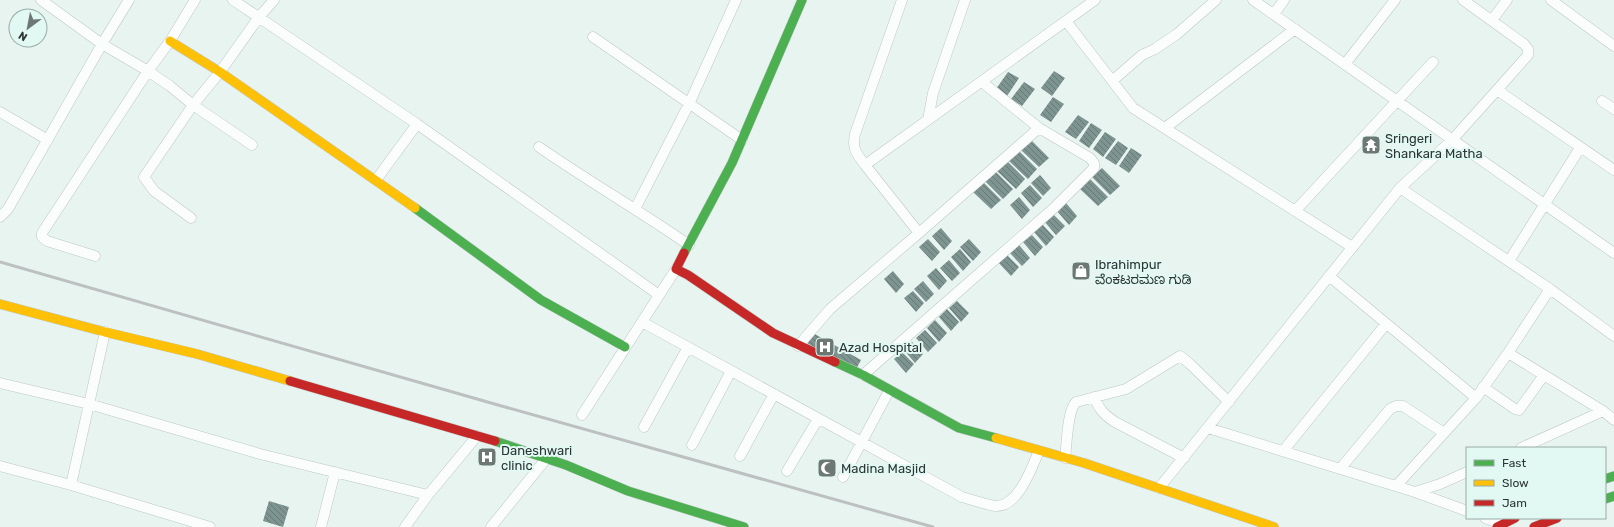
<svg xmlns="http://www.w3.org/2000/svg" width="1614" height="527" font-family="Rubik,'Noto Sans Kannada',sans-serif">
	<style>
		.building { fill: url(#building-back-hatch) }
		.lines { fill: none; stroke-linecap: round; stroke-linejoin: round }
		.street-casing { stroke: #bec7c5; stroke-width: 11 }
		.fast-casing { stroke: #bec7c5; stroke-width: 10 }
		.slow-casing { stroke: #bec7c5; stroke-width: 10 }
		.jam-casing { stroke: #bec7c5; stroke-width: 10 }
		.street { stroke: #fbfdfd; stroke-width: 10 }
		.fast { stroke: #4caf50; stroke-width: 9 }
		.slow { stroke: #ffc107; stroke-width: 9 }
		.jam { stroke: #c62828; stroke-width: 9 }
		.rail { stroke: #bdc0c0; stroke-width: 3 }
		.labels { text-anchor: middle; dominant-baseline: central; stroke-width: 4; stroke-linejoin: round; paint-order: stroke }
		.poi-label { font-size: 13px; fill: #2c3533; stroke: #e2f9f3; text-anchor: start }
	</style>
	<defs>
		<pattern id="building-back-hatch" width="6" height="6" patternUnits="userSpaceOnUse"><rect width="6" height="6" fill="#7e9490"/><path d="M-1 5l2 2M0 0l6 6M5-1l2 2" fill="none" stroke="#677a76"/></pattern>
	</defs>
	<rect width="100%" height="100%" fill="#e7f4f0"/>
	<path class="building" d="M 1054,71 L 1065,78 L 1052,96 L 1041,88 Z
		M 1008,72 L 1019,78 L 1007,96 L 996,89 Z
		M 1024,82 L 1035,89 L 1022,106 L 1011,99 Z
		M 1053,97 L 1064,104 L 1051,122 L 1040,115 Z
		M 1078,115 L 1089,122 L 1076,139 L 1065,132 Z
		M 1091,123 L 1102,130 L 1089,148 L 1079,141 Z
		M 1105,132 L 1116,139 L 1103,157 L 1093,149 Z
		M 1031,140 L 1049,158 L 1039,167 L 1021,150 Z
		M 1118,141 L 1128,148 L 1116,165 L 1105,158 Z
		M 1131,148 L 1142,155 L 1129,173 L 1119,166 Z
		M 1019,151 L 1037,169 L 1028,179 L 1009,161 Z
		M 1007,161 L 1025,179 L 1016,189 L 997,171 Z
		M 1102,168 L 1120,186 L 1110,195 L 1092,177 Z
		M 995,171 L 1013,189 L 1003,199 L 985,181 Z
		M 1040,175 L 1051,188 L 1043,196 L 1031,183 Z
		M 1090,179 L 1108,197 L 1098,206 L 1080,189 Z
		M 983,182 L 1001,200 L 991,209 L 973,192 Z
		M 1030,185 L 1042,198 L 1033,207 L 1021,193 Z
		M 1019,197 L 1030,210 L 1022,219 L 1010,205 Z
		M 1066,203 L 1077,216 L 1069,225 L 1057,211 Z
		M 1053,214 L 1065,226 L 1056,235 L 1044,221 Z
		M 1042,224 L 1054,237 L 1046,246 L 1034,232 Z
		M 941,228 L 952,241 L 944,250 L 932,236 Z
		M 1032,235 L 1043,247 L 1035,256 L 1023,242 Z
		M 928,239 L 940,252 L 932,261 L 919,247 Z
		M 969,239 L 981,252 L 973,261 L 960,247 Z
		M 1019,245 L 1030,258 L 1022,266 L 1010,253 Z
		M 960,249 L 971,262 L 963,271 L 951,257 Z
		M 1007,255 L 1019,267 L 1011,276 L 998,262 Z
		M 949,260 L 960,273 L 952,281 L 940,268 Z
		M 936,268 L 947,281 L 939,290 L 927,276 Z
		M 893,271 L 904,284 L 896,293 L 884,279 Z
		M 923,281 L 934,294 L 926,302 L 914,289 Z
		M 913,291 L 924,303 L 916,312 L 904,298 Z
		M 957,301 L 969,313 L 961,322 L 949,308 Z
		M 947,309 L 959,322 L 951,331 L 939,317 Z
		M 935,320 L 947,333 L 939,342 L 927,328 Z
		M 925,330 L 937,343 L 928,352 L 916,338 Z
		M 813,333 L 861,360 L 855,371 L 807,343 Z
		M 912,342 L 923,354 L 915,363 L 903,349 Z
		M 902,352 L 914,364 L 906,373 L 894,359 Z
		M 269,501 L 289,507 L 283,527 L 263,521 Z"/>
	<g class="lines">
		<defs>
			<path id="street" d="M 41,0 L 102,44 L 148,71 L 170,86 L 193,105 L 252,145
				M 233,0 L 417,124 L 659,295
				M 902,0 L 855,134 C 852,149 856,153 865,165 L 1095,0
				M 1253,0 L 1614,253
				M 1463,0 L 1524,44 L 1528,49 L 1528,55 L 1497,90
				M 1551,0 L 1614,46
				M 1274,14 L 1284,0
				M 1492,20 L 1507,0
				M 1066,21 L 1133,108 L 1352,247
				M 593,37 L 742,140
				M 1345,64 L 1395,0
				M 1112,81 L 1142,55 L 1155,49 L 1177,34 L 1216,0
				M 1602,101 L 1614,109
				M 0,112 L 48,140
				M 928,120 L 933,93 L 965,0
				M 1165,128 L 1295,29
				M 539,147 C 588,181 640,211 689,245
				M 865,165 L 919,233
				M 1614,170 L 1497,90 L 1452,140 L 1400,188 L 1550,289 L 1614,336
				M 376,180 L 417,124
				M 635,209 L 689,104 L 736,0
				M 1295,211 L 1433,62
				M 0,217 L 8,209 L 102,44 L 129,0
				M 191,218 L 154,191 L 144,177 L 193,105 L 220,72 L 259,17 L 274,0
				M 95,256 L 47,241 L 42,237 L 42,233 L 148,71 L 170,41 L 195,0
				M 1509,261 L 1580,148
				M 1329,276 L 1476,398 L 1396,486
				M 642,322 L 962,497 C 973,500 984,504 995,506 C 1018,508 1032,467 1039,451
				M 798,346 L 830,309 L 919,233 L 1039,128
				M 1508,353 L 1603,411 L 1614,420
				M 863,375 L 1054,208 L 1094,168 L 1094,163 L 1090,158 L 1039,128 L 982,82
				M 0,383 L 89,404 L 260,454 L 428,495
				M 1483,387 L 1515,409 L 1519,410 L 1544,375
				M 1094,397 C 1099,409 1104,415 1115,422 L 1184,458
				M 1476,398 L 1508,353 L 1550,289
				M 582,415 L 676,269
				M 644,427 L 688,347
				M 1208,428 L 1415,492 L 1467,511
				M 692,445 L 731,371
				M 1521,448 L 1603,411
				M 1283,451 L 1386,324
				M 740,456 L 774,394
				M 1065,458 C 1067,444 1067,411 1076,402 L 1126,389 L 1180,356 L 1189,363 L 1229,402
				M 0,466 L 71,485 L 210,527
				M 1340,469 L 1390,409 L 1396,406 L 1403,406 L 1444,433
				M 787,471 L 818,419
				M 843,477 L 889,391
				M 71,485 L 105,332
				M 1159,488 L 1400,188
				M 1415,492 L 1440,484 L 1467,472
				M 1485,518 L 1501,524
				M 321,527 L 335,472
				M 405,527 L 428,495 L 477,436
				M 491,527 L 546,459"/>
			<path id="fast" d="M 415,208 L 541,300 L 625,347
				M 684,253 L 732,163 L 802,0
				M 835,362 L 863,375 L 959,428 L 996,438
				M 495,441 L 566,465 L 628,491 L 744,527
				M 1605,479 L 1614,476
				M 1605,499 L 1614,496"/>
			<path id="slow" d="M 170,41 L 220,72 L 415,208
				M 0,304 L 105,332 L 197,354 L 290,381
				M 996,438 L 1084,463 L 1274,527"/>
			<path id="jam" d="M 684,253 L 676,269 L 688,275 L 773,333 L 835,362
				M 290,381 L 495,441
				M 1497,527 L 1515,518
				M 1534,527 L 1557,518"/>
		</defs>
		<use href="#street" class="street-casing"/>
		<use href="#fast" class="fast-casing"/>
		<use href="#slow" class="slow-casing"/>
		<use href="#jam" class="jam-casing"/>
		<use href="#street" class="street"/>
		<use href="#fast" class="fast"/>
		<use href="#slow" class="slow"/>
		<use href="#jam" class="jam"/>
		<path class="rail" d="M 0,262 L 498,405 L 933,527"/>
	</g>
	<defs>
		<symbol id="temple-square" viewBox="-11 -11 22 22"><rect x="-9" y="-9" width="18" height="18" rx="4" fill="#6d7875" stroke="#e2f9f3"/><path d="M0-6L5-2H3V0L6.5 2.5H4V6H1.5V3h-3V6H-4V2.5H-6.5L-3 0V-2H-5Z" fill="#fff"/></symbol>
		<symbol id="shop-square" viewBox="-11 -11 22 22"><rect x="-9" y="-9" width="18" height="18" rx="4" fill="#6d7875" stroke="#e2f9f3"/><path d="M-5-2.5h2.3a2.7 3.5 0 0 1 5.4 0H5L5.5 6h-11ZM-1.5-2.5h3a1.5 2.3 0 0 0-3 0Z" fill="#fff"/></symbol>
		<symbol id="hospital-square" viewBox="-11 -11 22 22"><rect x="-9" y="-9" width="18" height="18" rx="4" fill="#6d7875" stroke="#e2f9f3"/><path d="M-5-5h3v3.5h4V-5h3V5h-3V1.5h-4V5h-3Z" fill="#fff"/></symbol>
		<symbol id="mosque-square" viewBox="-11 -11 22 22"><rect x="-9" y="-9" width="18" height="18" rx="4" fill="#6d7875" stroke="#e2f9f3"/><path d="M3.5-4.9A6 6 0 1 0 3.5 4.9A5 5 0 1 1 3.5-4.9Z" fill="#fff"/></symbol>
	</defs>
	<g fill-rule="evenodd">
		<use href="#temple-square" x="1360" y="134" width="22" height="22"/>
		<use href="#shop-square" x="1070" y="260" width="22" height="22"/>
		<use href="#hospital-square" x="814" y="336" width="22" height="22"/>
		<use href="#hospital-square" x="476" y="446" width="22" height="22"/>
		<use href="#mosque-square" x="816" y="457" width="22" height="22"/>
	</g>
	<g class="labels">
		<g class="poi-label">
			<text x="1385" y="138">Sringeri<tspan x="1385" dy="15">Shankara Matha</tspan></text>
			<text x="1095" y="264">Ibrahimpur<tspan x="1095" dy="15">ವೆಂಕಟರಮಣ ಗುಡಿ</tspan></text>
			<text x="839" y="347">Azad Hospital</text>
			<text x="501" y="450">Daneshwari<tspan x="501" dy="15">clinic</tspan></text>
			<text x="841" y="468">Madina Masjid</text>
		</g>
	</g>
	<rect x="1466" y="447" width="140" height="72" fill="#e2f9f3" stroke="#99aba6"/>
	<rect x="1474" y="460" width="20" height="6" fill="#4caf50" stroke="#99aba6"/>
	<text x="1502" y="467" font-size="12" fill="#2c3533">Fast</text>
	<rect x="1474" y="480" width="20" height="6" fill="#ffc107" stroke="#99aba6"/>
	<text x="1502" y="487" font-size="12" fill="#2c3533">Slow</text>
	<rect x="1474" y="500" width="20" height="6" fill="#c62828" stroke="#99aba6"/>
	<text x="1502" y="507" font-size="12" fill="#2c3533">Jam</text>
	<g transform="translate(28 28) rotate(212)"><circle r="19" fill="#e2f9f3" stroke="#99aba6"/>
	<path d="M0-3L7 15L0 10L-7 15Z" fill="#6d7875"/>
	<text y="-6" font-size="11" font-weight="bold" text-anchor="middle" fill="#2c3533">N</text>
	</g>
</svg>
